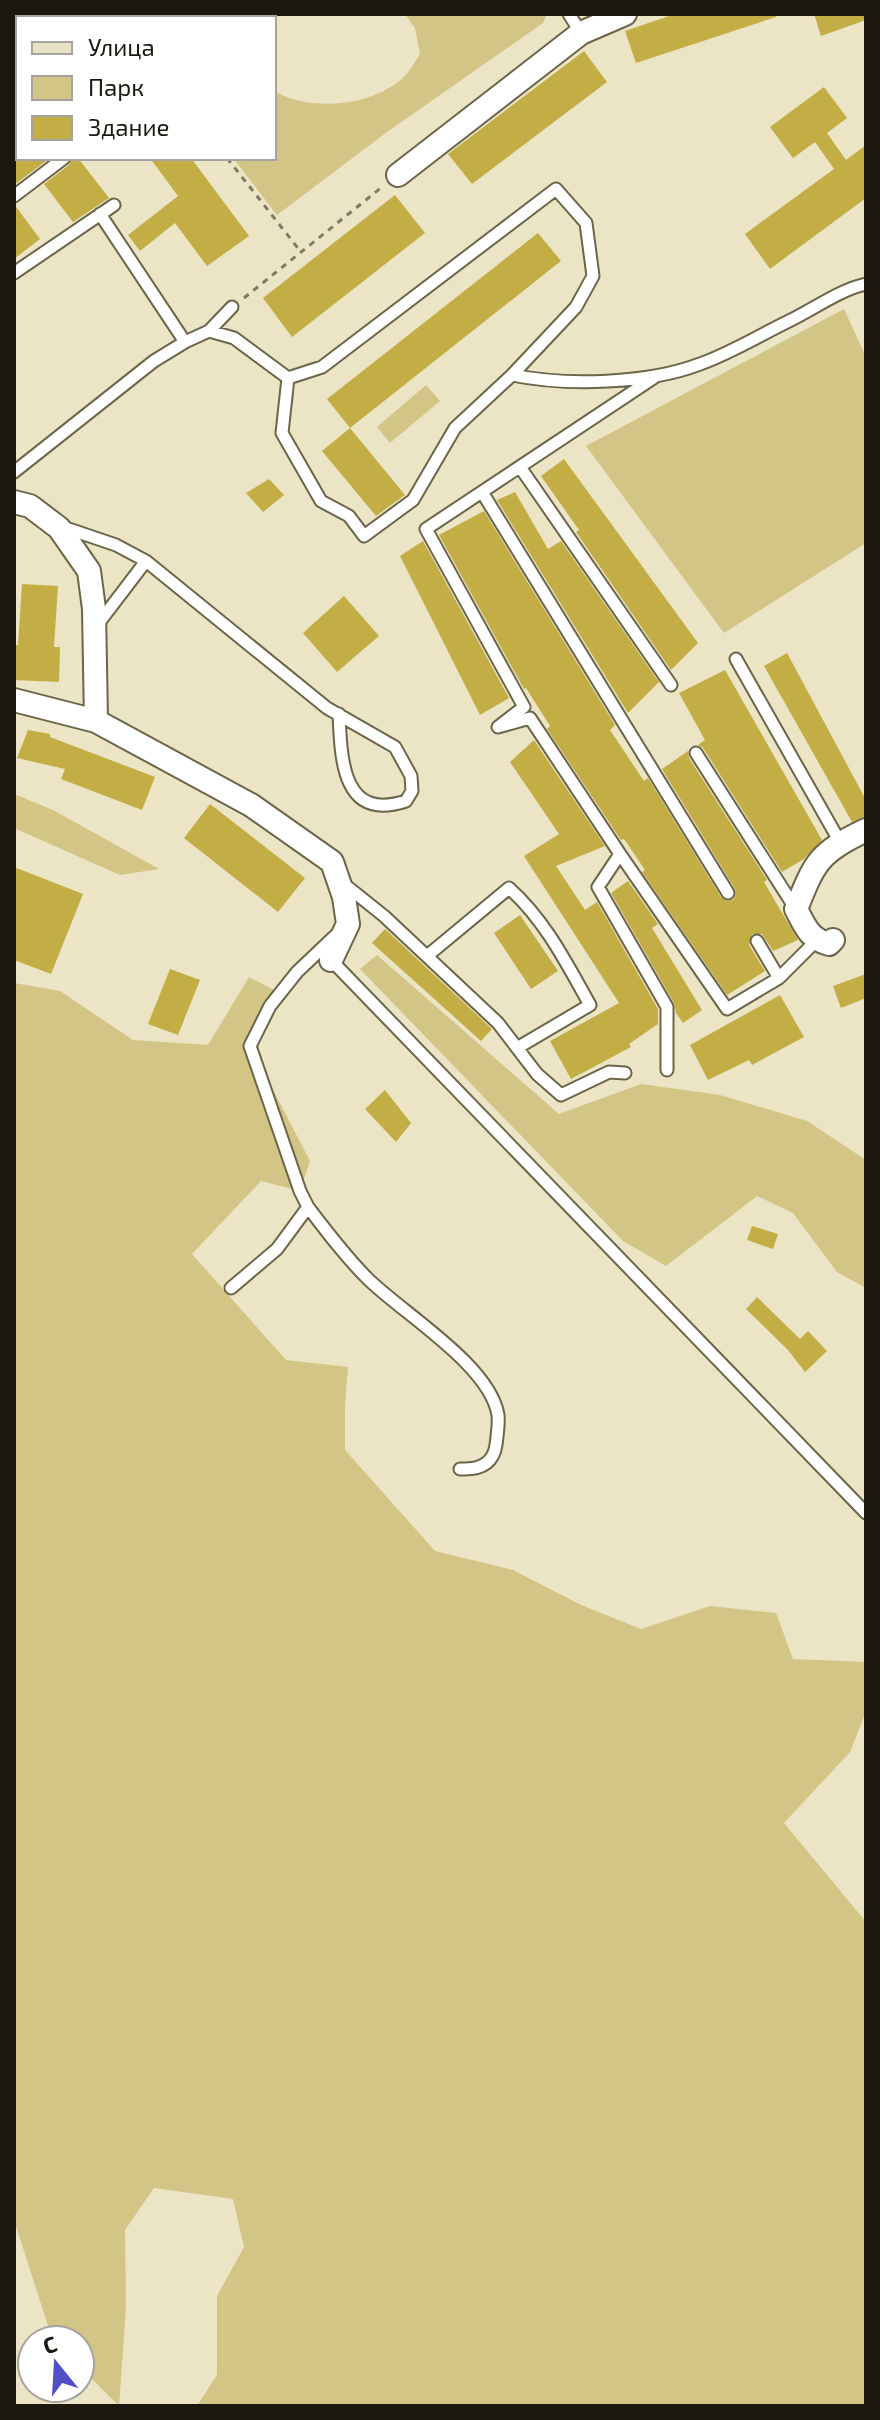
<svg xmlns="http://www.w3.org/2000/svg" width="880" height="2420" font-family="'Exo 2',sans-serif">
	<style>
		.green { fill: #d3c585 }
		.building { fill: #c3ae46 }
		.lines { fill: none; stroke-linecap: round; stroke-linejoin: round }
		.lane-casing { stroke: #6b6549; stroke-width: 15 }
		.street-casing { stroke: #6b6549; stroke-width: 26 }
		.secondary-casing { stroke: #6b6549; stroke-width: 36 }
		.path { stroke: #7f7a66; stroke-width: 3; stroke-dasharray: 6 6; stroke-linecap: butt }
		.lane { stroke: #fff; stroke-width: 11 }
		.street { stroke: #fff; stroke-width: 22 }
		.secondary { stroke: #e7e1c6; stroke-width: 32 }
	</style>
	<rect width="100%" height="100%" fill="#ebe4c5"/>
	<path class="green" d="M 405,14 L 546,16 L 543,23 L 387,132 L 277,215 L 233,158 L 274,158 L 274,91 C 312,113 375,106 406,75 C 411,69 416,60 420,54 L 415,28 Z
		M 844,309 L 866,357 L 866,543 L 724,633 L 586,446 Z
		M 426,385 L 440,401 L 390,443 L 377,427 Z
		M 14,794 L 53,810 L 159,869 L 120,875 L 14,828 Z
		M 377,955 L 559,1114 L 641,1084 L 720,1095 L 807,1121 L 866,1160 L 866,1288 L 837,1272 L 793,1213 L 757,1196 L 666,1266 L 623,1241 L 360,969 Z
		M 249,977 L 274,990 L 256,1057 L 310,1161 L 300,1191 L 261,1181 L 192,1254 L 286,1360 L 348,1367 L 345,1404 L 345,1450 L 435,1551 L 513,1570 L 581,1605 L 641,1629 L 710,1606 L 776,1613 L 793,1659 L 866,1662 L 866,1711 L 850,1752 L 784,1823 L 866,1922 L 866,2406 L 197,2406 L 217,2375 L 217,2296 L 244,2247 L 233,2199 L 154,2188 L 125,2230 L 126,2307 L 119,2406 L 80,2367 L 80,2340 L 52,2338 L 14,2220 L 14,983 L 60,991 L 133,1040 L 208,1045 Z"/>
	<path class="building" d="M 675,14 L 775,14 L 776,17 L 636,63 L 625,31 Z
		M 814,14 L 866,14 L 866,20 L 821,36 Z
		M 584,51 L 607,82 L 472,184 L 448,154 Z
		M 824,87 L 847,118 L 827,133 L 846,160 L 866,145 L 866,198 L 770,269 L 745,234 L 834,169 L 815,142 L 793,158 L 770,127 Z
		M 14,158 L 50,158 L 14,185 Z
		M 72,158 L 78,158 L 109,198 L 73,222 L 44,184 L 69,165 Z
		M 150,158 L 191,158 L 249,236 L 207,266 L 175,223 L 140,251 L 128,235 L 178,196 Z
		M 395,195 L 425,233 L 292,337 L 263,298 Z
		M 14,204 L 40,239 L 14,259 Z
		M 538,233 L 561,261 L 350,428 L 327,399 Z
		M 350,428 L 405,495 L 376,516 L 322,451 Z
		M 564,459 L 698,643 L 671,670 L 576,532 L 579,530 L 541,476 Z
		M 269,479 L 284,495 L 263,512 L 246,493 Z
		M 515,492 L 548,549 L 561,541 L 659,682 L 628,713 L 497,500 Z
		M 484,511 L 615,725 L 610,730 L 644,781 L 648,778 L 721,897 L 727,901 L 733,900 L 736,894 L 735,889 L 662,769 L 688,751 L 689,758 L 767,880 L 764,882 L 798,940 L 773,951 L 762,934 L 752,934 L 749,945 L 765,971 L 727,995 L 642,872 L 645,870 L 624,839 L 621,840 L 547,729 L 550,726 L 526,688 L 524,689 L 439,535 Z
		M 423,541 L 509,698 L 480,715 L 400,556 Z
		M 22,584 L 58,586 L 54,647 L 60,647 L 59,682 L 14,680 L 14,645 L 18,645 Z
		M 344,596 L 379,636 L 337,672 L 303,633 Z
		M 787,653 L 866,800 L 866,816 L 852,822 L 764,666 Z
		M 725,670 L 822,840 L 804,859 L 782,872 L 703,748 L 698,745 L 705,740 L 679,693 Z
		M 28,730 L 50,734 L 50,737 L 155,777 L 142,810 L 61,779 L 65,769 L 17,758 Z
		M 534,740 L 605,846 L 556,866 L 585,910 L 597,902 L 658,1009 L 658,1024 L 629,1044 L 631,1047 L 571,1079 L 550,1041 L 619,1003 L 524,856 L 559,834 L 510,762 Z
		M 210,804 L 305,878 L 278,912 L 184,838 Z
		M 14,867 L 83,894 L 51,974 L 14,960 Z
		M 628,881 L 658,924 L 652,928 L 702,1010 L 683,1023 L 676,1013 L 674,1003 L 611,893 Z
		M 520,915 L 558,971 L 531,989 L 494,933 Z
		M 385,929 L 492,1029 L 481,1041 L 372,943 Z
		M 170,969 L 200,980 L 178,1035 L 148,1024 Z
		M 866,974 L 866,998 L 841,1008 L 833,986 Z
		M 780,995 L 804,1037 L 752,1065 L 749,1060 L 708,1080 L 690,1045 Z
		M 385,1090 L 411,1123 L 396,1142 L 365,1109 Z
		M 752,1226 L 778,1234 L 773,1249 L 747,1240 Z
		M 757,1297 L 800,1339 L 808,1331 L 827,1351 L 805,1372 L 788,1350 L 746,1309 Z"/>
	<g class="lines">
		<defs>
			<path id="lane" d="M 569,14 L 581,33
				M 14,59 L 18,65
				M 14,196 L 64,158
				M 100,214 L 185,342
				M 14,273 L 114,205
				M 209,331 L 234,338 L 288,378 L 322,367 L 556,189 L 586,223 L 593,276 L 576,307 L 512,375 C 566,386 648,384 700,364 C 731,353 760,335 789,321 C 814,309 839,290 866,284
				M 655,377 L 426,529 L 524,707 L 498,727 L 530,718 L 620,854 L 598,887 L 667,1007 L 667,1070
				M 288,378 L 282,433 L 321,501 L 349,516 L 364,536 L 413,500 L 455,428 L 512,375
				M 520,467 L 671,685
				M 14,472 L 154,361 L 185,342 L 209,331 L 232,307
				M 482,492 L 728,893
				M 63,527 L 116,545 L 146,561 L 327,708 L 395,747 L 411,776 L 412,791 L 406,801 C 342,822 341,759 339,714
				M 98,624 L 146,561
				M 736,659 L 840,842
				M 696,753 L 795,908
				M 620,854 L 727,1009 L 779,978
				M 344,884 L 384,916 L 498,1023 L 537,1074 L 561,1095 L 609,1072 L 625,1073
				M 757,941 L 779,978 L 816,941
				M 427,956 L 509,888 C 545,920 567,964 590,1005 L 517,1048
				M 331,960 L 866,1513
				M 308,1207 C 327,1232 345,1256 367,1278 C 402,1313 490,1365 498,1415 C 499,1424 497,1436 496,1445 C 493,1465 478,1470 460,1469
				M 231,1288 L 277,1249 L 308,1207 L 300,1191 L 250,1046 L 270,1006 L 297,972 L 336,935"/>
			<path id="street" d="M 398,175 L 581,33 L 625,14
				M 14,502 L 30,506 L 59,528 L 89,571 L 94,609 L 96,721
				M 14,700 L 96,721 L 251,805 L 332,862 L 344,897 L 348,924 L 331,960
				M 833,940 L 829,944 C 809,939 805,926 796,909 C 815,862 818,853 866,830"/>
			<path id="secondary" d="M 38,18 L 45,14
				M 14,34 L 18,31"/>
		</defs>
		<use href="#lane" class="lane-casing"/>
		<use href="#street" class="street-casing"/>
		<use href="#secondary" class="secondary-casing"/>
		<path class="path" d="M 227,158 L 301,252
			M 244,298 L 382,187"/>
		<use href="#lane" class="lane"/>
		<use href="#street" class="street"/>
		<use href="#secondary" class="secondary"/>
	</g>
	<rect width="880" height="2420" fill="none" stroke="#1b180d" stroke-width="32"/>
	<rect x="16" y="16" width="260" height="144" fill="#ffffff" stroke="#a4a39e" stroke-width="2"/>
	<rect x="32" y="42" width="40" height="12" fill="#e7e1c6" stroke="#a4a39e" stroke-width="2"/>
	<text x="88" y="56" font-size="24" fill="#1b180d">Улица</text>
	<rect x="32" y="76" width="40" height="24" fill="#d3c585" stroke="#a4a39e" stroke-width="2"/>
	<text x="88" y="96" font-size="24" fill="#1b180d">Парк</text>
	<rect x="32" y="116" width="40" height="24" fill="#c3ae46" stroke="#a4a39e" stroke-width="2"/>
	<text x="88" y="136" font-size="24" fill="#1b180d">Здание</text>
	<g transform="translate(56 2364) rotate(342)"><circle r="38" fill="#ffffff" stroke="#a4a39e" stroke-width="2"/>
	<path d="M0-6L14 30L0 20L-14 30Z" fill="#5050c6"/>
	<text y="-12" font-size="22" font-weight="bold" text-anchor="middle" fill="#1b180d">С</text>
	</g>
</svg>
